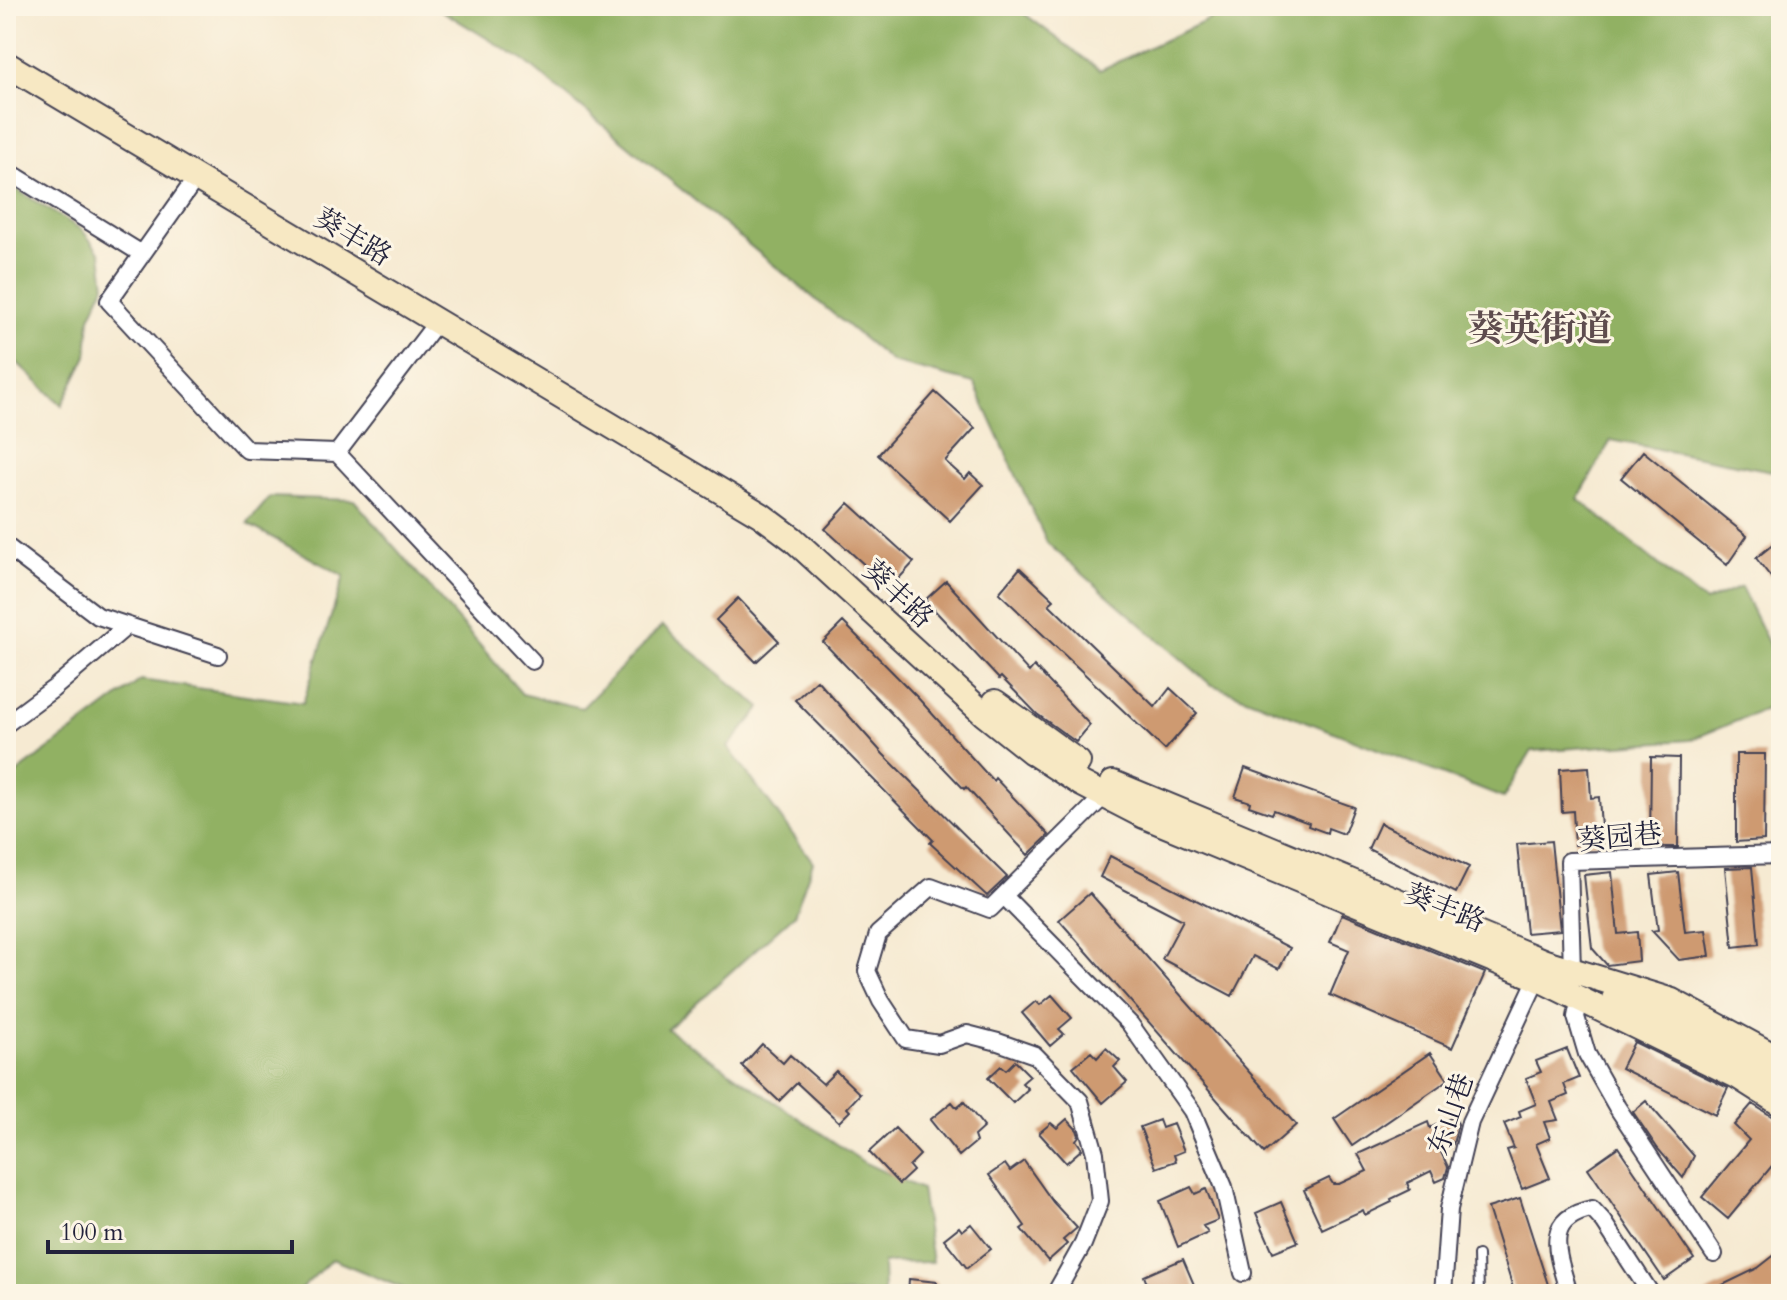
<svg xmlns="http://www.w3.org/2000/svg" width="1787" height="1300" font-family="Cardo,'Noto Serif SC',serif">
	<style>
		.forest { fill: #91b164; stroke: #5a6a50; stroke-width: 2 }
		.building { fill: #ce9a71 }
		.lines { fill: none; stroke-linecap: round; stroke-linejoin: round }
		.lane-casing { stroke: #424052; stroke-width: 12 }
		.street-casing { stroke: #424052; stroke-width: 20 }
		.secondary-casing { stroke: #424052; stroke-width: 28 }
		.lane { stroke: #fff; stroke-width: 8 }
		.street { stroke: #fff; stroke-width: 16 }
		.secondary { stroke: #f7e8c3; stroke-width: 24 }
		.labels { text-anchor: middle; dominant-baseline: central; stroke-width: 6; stroke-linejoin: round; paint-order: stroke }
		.street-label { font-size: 28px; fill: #22223b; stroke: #fcf5e5 }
		.district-label { font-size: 36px; font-weight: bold; fill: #5e4c4e; stroke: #fcf5e5 }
	</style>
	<rect width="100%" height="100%" fill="#fcf5e5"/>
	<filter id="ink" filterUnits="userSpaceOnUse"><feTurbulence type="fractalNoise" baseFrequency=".0125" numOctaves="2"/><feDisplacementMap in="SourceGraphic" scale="16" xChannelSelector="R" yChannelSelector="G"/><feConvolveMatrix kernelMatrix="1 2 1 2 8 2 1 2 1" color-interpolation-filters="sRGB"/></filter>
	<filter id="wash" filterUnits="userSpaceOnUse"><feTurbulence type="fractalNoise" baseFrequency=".006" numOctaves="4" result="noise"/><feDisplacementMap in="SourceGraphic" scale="32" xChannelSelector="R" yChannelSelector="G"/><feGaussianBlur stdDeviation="1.8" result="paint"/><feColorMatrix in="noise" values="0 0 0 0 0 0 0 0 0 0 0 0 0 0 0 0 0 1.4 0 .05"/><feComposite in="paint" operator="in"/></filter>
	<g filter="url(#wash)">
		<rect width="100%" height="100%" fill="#f6ead2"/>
		<path class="forest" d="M 434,6 L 1014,6 L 1100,70 L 1238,6 L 1781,6 L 1781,480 L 1777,472 L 1611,440 L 1578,499 L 1705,602 L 1741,587 L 1781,669 L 1781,703 L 1690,740 L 1532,751 L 1503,798 L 1210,684 L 1047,543 L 974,383 L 892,362 L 526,62 Z
			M 6,183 L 82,230 L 101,254 L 105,285 L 90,317 L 87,356 L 62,405 L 6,352 Z
			M 270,497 L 354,500 L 522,694 L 582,708 L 662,626 L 761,708 L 728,747 L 813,862 L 794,915 L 667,1029 L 865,1163 L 921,1189 L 932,1262 L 883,1263 L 884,1294 L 417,1294 L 332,1259 L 296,1294 L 6,1294 L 6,781 L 141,680 L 303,703 L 344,576 L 247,524 Z"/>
		<g id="blocks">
			<path class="building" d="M 935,392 L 975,428 L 945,461 L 965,479 L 970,473 L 983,485 L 950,521 L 878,455 Z
				M 1643,451 L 1747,536 L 1727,565 L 1621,478 Z
				M 849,503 L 914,562 L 890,588 L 825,529 Z
				M 1775,543 L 1781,551 L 1781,590 L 1756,558 Z
				M 1020,568 L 1054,600 L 1049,604 L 1155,707 L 1170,688 L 1197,713 L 1165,750 L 999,593 Z
				M 946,581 L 1029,672 L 1034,666 L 1090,725 L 1076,742 L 1037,714 L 1001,677 L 999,679 L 925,600 Z
				M 738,598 L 779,641 L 756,662 L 716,620 Z
				M 843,622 L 918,698 L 993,781 L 995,778 L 1049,835 L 1028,855 L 966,787 L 964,789 L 823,642 Z
				M 817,680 L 883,754 L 1007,877 L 987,896 L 930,843 L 933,840 L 795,700 Z
				M 1736,754 L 1765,754 L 1764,840 L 1736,842 Z
				M 1651,757 L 1679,758 L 1678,847 L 1650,847 Z
				M 1589,767 L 1591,798 L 1599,797 L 1602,843 L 1575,845 L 1573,811 L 1562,812 L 1560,769 Z
				M 1245,768 L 1354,807 L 1344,834 L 1328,828 L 1327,833 L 1308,826 L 1309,823 L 1274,810 L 1272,814 L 1249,806 L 1250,802 L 1235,797 Z
				M 1380,823 L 1469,867 L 1456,893 L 1368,849 Z
				M 1551,841 L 1560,930 L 1526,933 L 1517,844 Z
				M 1110,856 L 1290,948 L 1279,969 L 1253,956 L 1232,996 L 1162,959 L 1183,920 L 1100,877 Z
				M 1752,867 L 1759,944 L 1733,947 L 1725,868 Z
				M 1612,872 L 1618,934 L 1637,932 L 1639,961 L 1607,965 L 1592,948 L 1584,875 Z
				M 1678,872 L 1685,932 L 1706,930 L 1710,956 L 1679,960 L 1652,931 L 1658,930 L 1651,875 Z
				M 1090,893 L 1296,1125 L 1264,1153 L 1059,920 Z
				M 1342,914 L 1485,973 L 1452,1048 L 1330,995 L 1349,950 L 1330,942 Z
				M 1052,995 L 1072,1018 L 1059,1029 L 1064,1034 L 1050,1046 L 1022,1013 L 1036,1001 L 1040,1005 Z
				M 1634,1042 L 1728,1088 L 1715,1115 L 1621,1068 Z
				M 762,1044 L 783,1063 L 790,1055 L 823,1084 L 836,1071 L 860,1094 L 847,1108 L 850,1111 L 839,1122 L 797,1083 L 779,1101 L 742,1066 Z
				M 1106,1048 L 1120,1061 L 1114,1067 L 1127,1082 L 1103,1103 L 1073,1067 L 1091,1052 L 1097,1058 Z
				M 1567,1049 L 1579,1078 L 1564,1084 L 1568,1095 L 1551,1102 L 1558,1120 L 1544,1122 L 1550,1138 L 1536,1144 L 1550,1178 L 1522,1189 L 1507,1150 L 1514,1148 L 1504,1124 L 1521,1117 L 1519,1111 L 1536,1104 L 1526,1078 L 1541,1072 L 1536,1061 Z
				M 1430,1053 L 1448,1080 L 1352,1146 L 1334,1119 Z
				M 1015,1061 L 1030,1076 L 1022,1083 L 1028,1089 L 1013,1103 L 988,1078 L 1001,1066 L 1006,1070 Z
				M 1646,1101 L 1694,1156 L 1683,1178 L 1658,1149 L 1633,1112 Z
				M 952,1102 L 957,1108 L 964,1102 L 984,1127 L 974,1136 L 976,1142 L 959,1156 L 930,1120 Z
				M 1752,1104 L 1781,1122 L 1781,1155 L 1728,1219 L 1702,1197 L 1749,1140 L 1734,1125 Z
				M 1455,1116 L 1458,1124 L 1453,1144 L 1440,1150 L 1448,1167 L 1445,1178 L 1436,1182 L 1431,1171 L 1407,1183 L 1410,1190 L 1391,1199 L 1392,1202 L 1365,1215 L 1363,1210 L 1322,1229 L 1304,1190 L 1329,1178 L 1333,1184 L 1339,1184 L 1367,1171 L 1358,1154 L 1428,1122 L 1430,1128 Z
				M 1067,1119 L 1077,1130 L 1079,1136 L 1076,1140 L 1082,1149 L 1066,1163 L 1039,1133 L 1051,1123 L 1057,1128 Z
				M 1159,1120 L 1162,1128 L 1173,1124 L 1184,1151 L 1174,1155 L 1176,1161 L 1156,1168 L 1140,1127 Z
				M 895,1128 L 920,1155 L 909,1166 L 913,1171 L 899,1184 L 869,1152 Z
				M 1618,1147 L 1694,1259 L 1664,1280 L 1588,1168 Z
				M 1024,1161 L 1053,1202 L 1077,1228 L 1063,1240 L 1067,1244 L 1048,1261 L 1021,1229 L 1025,1226 L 989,1175 L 1005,1164 L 1010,1171 Z
				M 1191,1187 L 1195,1194 L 1206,1189 L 1218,1220 L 1203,1226 L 1208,1233 L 1178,1247 L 1160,1201 Z
				M 1520,1198 L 1551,1294 L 1515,1294 L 1488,1208 Z
				M 1281,1202 L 1298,1242 L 1273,1252 L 1256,1213 Z
				M 971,1224 L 991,1249 L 967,1268 L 944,1239 L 959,1227 L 962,1231 Z
				M 1781,1250 L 1781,1294 L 1704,1294 L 1758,1268 Z
				M 1183,1259 L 1198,1294 L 1151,1294 L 1144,1276 Z
				M 909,1279 L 937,1282 L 936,1294 L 908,1294 Z"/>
		</g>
	</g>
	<g filter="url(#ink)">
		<use href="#blocks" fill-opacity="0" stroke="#424052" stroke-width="2"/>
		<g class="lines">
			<defs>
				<path id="lane" d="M 1478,1255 L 1479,1294"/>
				<path id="street" d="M 6,170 L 142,254
					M 196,178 L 109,301 L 247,450 L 337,453 L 437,322
					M 337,453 L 532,661
					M 6,546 L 98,616 L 218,655
					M 6,724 L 53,689 L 127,626
					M 1004,896 L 1130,1024 L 1192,1111 L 1224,1187 L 1243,1273
					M 1572,972 L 1569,861 L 1781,855
					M 1580,998 L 1576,1017 L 1587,1054 L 1617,1107 L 1714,1254
					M 1055,1294 L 1083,1244 L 1100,1201 L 1095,1153 L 1080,1101 L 1035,1055 L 998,1042 L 967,1034 L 939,1044 L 906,1039 L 881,1001 L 867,971 L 878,934 L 931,887 L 990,909 L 1111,789
					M 1443,1294 L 1449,1209 L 1470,1122 L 1541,970
					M 1569,1294 C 1559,1257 1540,1219 1592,1209 L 1604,1222 L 1651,1294"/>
				<path id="secondary" d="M 6,64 L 761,515 L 793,539 L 983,713 L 1032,752 L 1080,783 L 1144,816 L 1537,978 L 1737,1076 L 1781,1104
					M 995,702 L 1078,762
					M 1113,783 L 1545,962 L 1672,1001 L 1781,1060
					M 1614,999 L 1743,1059 L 1781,1084"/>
			</defs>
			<use href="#lane" class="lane-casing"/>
			<use href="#street" class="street-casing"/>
			<use href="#secondary" class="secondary-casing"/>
			<use href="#lane" class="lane"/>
			<use href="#street" class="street"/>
			<use href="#secondary" class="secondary"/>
		</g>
	</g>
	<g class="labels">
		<g class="street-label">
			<text transform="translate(353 237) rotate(31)">葵丰路</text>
			<text transform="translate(898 594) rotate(43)">葵丰路</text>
			<text transform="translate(1620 837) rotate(-5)">葵园巷</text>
			<text transform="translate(1445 908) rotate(22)">葵丰路</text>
			<text transform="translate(1451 1114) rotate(-71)">东山巷</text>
		</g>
		<g class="district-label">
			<text x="1540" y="329">葵英街道</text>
		</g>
	</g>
	<rect width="1787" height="1300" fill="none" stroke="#fcf5e5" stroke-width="32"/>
	<path d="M48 1240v12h244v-12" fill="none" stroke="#22223b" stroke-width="4"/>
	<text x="60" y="1240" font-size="24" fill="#22223b" stroke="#fcf5e5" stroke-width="6" paint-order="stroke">100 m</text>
</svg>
